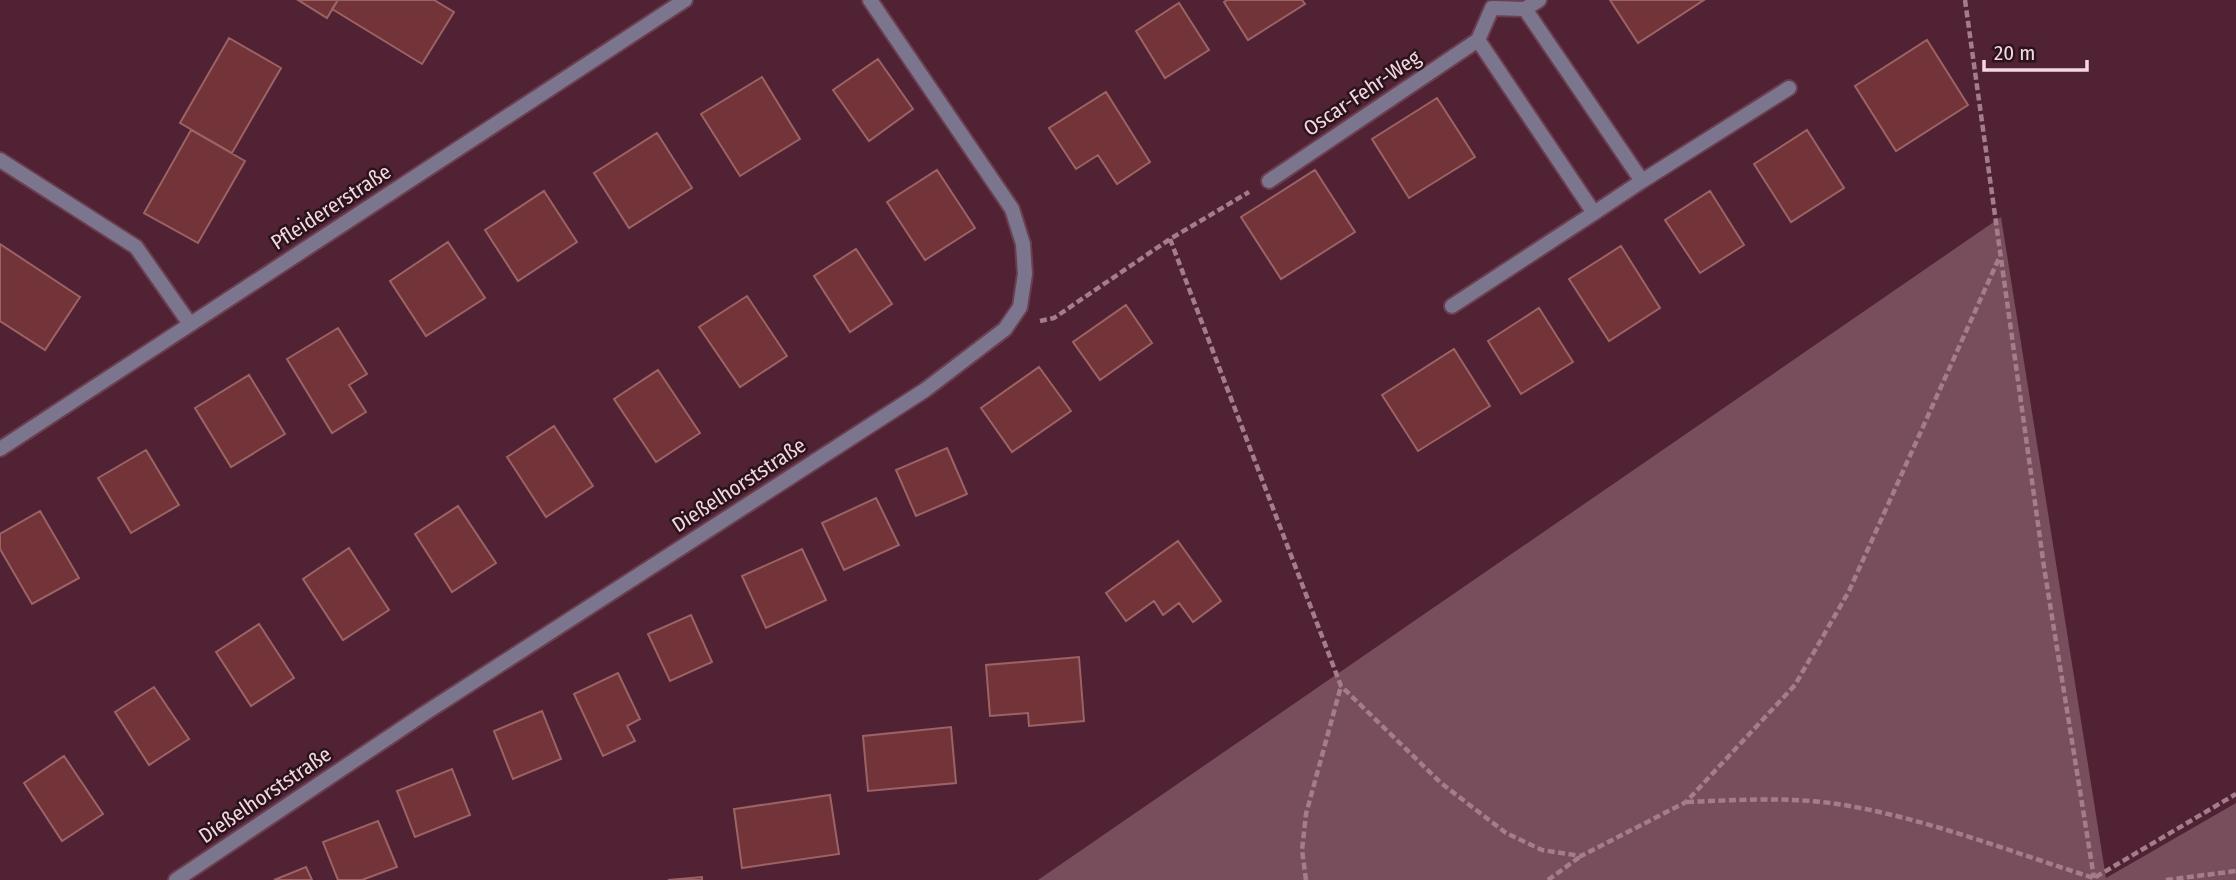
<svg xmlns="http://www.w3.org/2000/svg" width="2236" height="880" font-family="'Fira Sans Condensed',sans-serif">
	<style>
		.green { fill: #784e5c }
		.building { fill: #723438; stroke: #9c6365; stroke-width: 2 }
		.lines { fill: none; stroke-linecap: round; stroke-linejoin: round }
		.service-casing { stroke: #6b3f50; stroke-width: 18 }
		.minor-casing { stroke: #6b3f50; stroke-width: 18 }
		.path { stroke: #a47d8b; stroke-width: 4.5; stroke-dasharray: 7 3.5; stroke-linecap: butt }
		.service { stroke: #7c758e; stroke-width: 14 }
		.minor { stroke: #7c758e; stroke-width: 14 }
		.labels { text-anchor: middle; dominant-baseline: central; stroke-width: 5; stroke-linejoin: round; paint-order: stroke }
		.street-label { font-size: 21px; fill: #f6d7e1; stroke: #29141c }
	</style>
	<rect width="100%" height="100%" fill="#512234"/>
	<path class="green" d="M 2001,217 L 2106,878 L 2236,803 L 2236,880 L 1038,880 Z"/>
	<path class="building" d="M 298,0 L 338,0 L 327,18 Z
		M 338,0 L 434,0 L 454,12 L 422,64 L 332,9 Z
		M 1227,0 L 1302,0 L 1305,4 L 1248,40 L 1224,2 Z
		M 1610,0 L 1704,0 L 1638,43 Z
		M 1179,3 L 1209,50 L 1165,78 L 1136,31 Z
		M 229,38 L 281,68 L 232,153 L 180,123 Z
		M 1927,40 L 1968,105 L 1896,151 L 1855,86 Z
		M 878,59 L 913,109 L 869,141 L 833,90 Z
		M 762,77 L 800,139 L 740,176 L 701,114 Z
		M 1106,92 L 1150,162 L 1117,184 L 1098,155 L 1076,169 L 1049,128 Z
		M 1437,98 L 1475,157 L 1409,198 L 1372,139 Z
		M 191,130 L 245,161 L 198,243 L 144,213 Z
		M 1807,130 L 1844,188 L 1791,222 L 1754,164 Z
		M 657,133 L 692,188 L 629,228 L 594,173 Z
		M 937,170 L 975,228 L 925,260 L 887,202 Z
		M 1315,170 L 1355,232 L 1281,279 L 1241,217 Z
		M 544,191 L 577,242 L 518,281 L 485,230 Z
		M 1710,191 L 1744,245 L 1700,273 L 1665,220 Z
		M 448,242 L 485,298 L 426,336 L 390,281 Z
		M 0,244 L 80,297 L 45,350 L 0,321 Z
		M 1621,246 L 1660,308 L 1609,341 L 1569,279 Z
		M 856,249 L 892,304 L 850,332 L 814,276 Z
		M 747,296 L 787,356 L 740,387 L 699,327 Z
		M 1126,305 L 1152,343 L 1100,380 L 1073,342 Z
		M 1539,308 L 1573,362 L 1521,394 L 1488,341 Z
		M 338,328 L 367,374 L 349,385 L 366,412 L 332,433 L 287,359 Z
		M 1454,349 L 1490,406 L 1418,451 L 1382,395 Z
		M 1039,367 L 1071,411 L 1012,452 L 981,408 Z
		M 658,370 L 700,433 L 656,462 L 614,399 Z
		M 249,375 L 285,434 L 231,467 L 195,408 Z
		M 554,426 L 593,486 L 546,517 L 507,457 Z
		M 947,448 L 967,494 L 916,516 L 896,470 Z
		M 146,450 L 179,505 L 131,533 L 98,478 Z
		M 876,498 L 899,545 L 844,570 L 822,523 Z
		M 458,506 L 496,563 L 452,592 L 415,534 Z
		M 40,511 L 79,578 L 32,604 L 0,549 L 0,534 Z
		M 1178,541 L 1221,601 L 1193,622 L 1179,603 L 1163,615 L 1154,601 L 1126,621 L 1106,593 Z
		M 349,548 L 389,610 L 343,640 L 303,579 Z
		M 802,549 L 826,600 L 766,628 L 742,576 Z
		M 691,615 L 712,662 L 670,681 L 648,634 Z
		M 259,624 L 294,678 L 251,706 L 216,652 Z
		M 1079,657 L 1084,721 L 1029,726 L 1028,713 L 990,716 L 986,665 Z
		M 618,673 L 640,719 L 627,726 L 635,741 L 603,756 L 574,694 Z
		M 154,687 L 189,739 L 149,765 L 115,712 Z
		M 542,711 L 561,759 L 513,779 L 494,731 Z
		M 951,727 L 956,783 L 868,791 L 863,736 Z
		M 64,756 L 103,814 L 62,841 L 24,783 Z
		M 452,769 L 470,815 L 415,837 L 397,791 Z
		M 830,795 L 839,854 L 742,868 L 734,809 Z
		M 378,821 L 397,867 L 362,880 L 338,880 L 323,842 Z
		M 306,867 L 312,880 L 274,880 Z
		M 702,877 L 702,880 L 668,880 Z"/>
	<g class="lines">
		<defs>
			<path id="service" d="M 0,160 L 136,247 L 190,324"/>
			<path id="minor" d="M 1492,8 L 1525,9 L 1642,181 L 1594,213 L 1478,40 Z
				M 1525,9 L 1539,0
				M 1269,181 L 1478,40
				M 1642,181 L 1789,88
				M 1452,306 L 1594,213
				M 0,449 L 685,0
				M 176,880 L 422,715 L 925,390 L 1005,329 L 1020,307 L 1025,274 L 1023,244 L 1012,209 L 870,0"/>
		</defs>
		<use href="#service" class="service-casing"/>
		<use href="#minor" class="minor-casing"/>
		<path class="path" d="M 1965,0 L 2044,567 L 2094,878
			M 1170,239 L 1341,686 L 1441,783 L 1506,833 L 1542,850 L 1581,856 L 1686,802 L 1795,685 L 1849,591 L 2000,256
			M 1040,321 L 1054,318 L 1170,239 L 1249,192
			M 1687,802 C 1735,800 1783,797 1831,803 C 1921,816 2008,851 2094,878 L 2236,794
			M 1306,880 L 1302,850 L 1306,814 L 1341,686
			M 1548,880 L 1581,856
			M 2166,880 L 2236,871"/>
		<use href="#service" class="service"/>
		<use href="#minor" class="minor"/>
	</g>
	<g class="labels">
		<g class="street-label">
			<text transform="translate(1362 93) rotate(-34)">Oscar-Fehr-Weg</text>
			<text transform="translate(331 207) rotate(-33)">Pfleidererstraße</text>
			<text transform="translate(739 485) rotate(-33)">Dießelhorststraße</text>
			<text transform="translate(265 795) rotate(-34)">Dießelhorststraße</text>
		</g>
	</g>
	<path d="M1984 60v10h103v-10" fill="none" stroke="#f6d7e1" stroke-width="3.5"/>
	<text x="1994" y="60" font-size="21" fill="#f6d7e1" stroke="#29141c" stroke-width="5" paint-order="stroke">20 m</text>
</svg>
